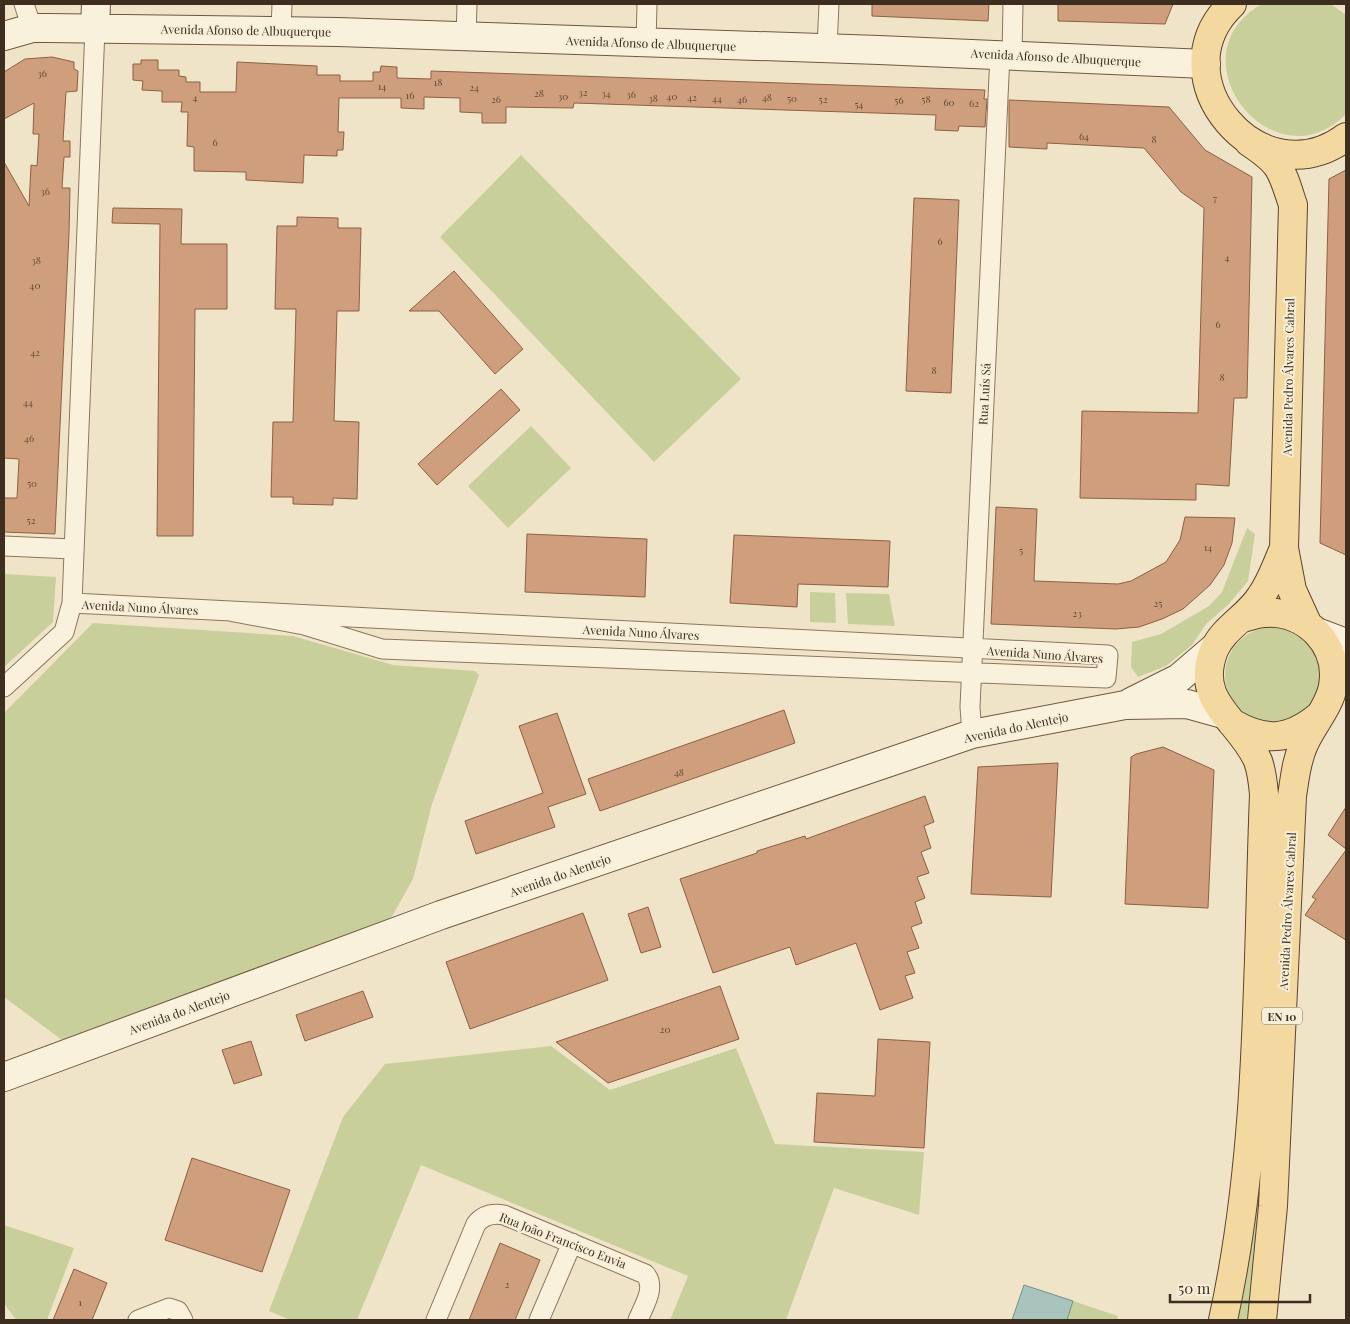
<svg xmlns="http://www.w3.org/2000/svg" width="1350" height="1324" font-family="'Playfair Display',serif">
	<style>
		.green { fill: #c9cf9b }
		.water { fill: #a9c4bc; stroke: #6f938a }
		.building { fill: #cf9f7d; stroke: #8d5f41 }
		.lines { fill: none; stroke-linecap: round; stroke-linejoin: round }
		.street-casing { stroke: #8d765c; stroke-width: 21 }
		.secondary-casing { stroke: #6f573f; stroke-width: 30 }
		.primary-casing { stroke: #5b4430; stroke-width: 30 }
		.street { stroke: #faf1dc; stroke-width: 19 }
		.secondary { stroke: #faf1dc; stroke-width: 28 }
		.primary { stroke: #f3d9a0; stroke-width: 28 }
		.labels { text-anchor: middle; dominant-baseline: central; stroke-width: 4; stroke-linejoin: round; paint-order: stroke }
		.number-label { font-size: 10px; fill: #624a37 }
		.shield { fill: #f7eed8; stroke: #756857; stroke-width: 1 }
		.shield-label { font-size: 11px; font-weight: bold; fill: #3d2e20 }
		.street-label { font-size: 12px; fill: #3d2e20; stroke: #f7eed8 }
	</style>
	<rect width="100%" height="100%" fill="#f0e4c8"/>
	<path class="green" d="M 1262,4 L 1331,4 L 1346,15 L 1346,114 C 1273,188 1170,56 1262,4 Z
		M 521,155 L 741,379 L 654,462 L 440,237 Z
		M 531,426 L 571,468 L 508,528 L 468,486 Z
		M 1247,528 L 1255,534 L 1248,581 L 1228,605 L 1206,624 L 1192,645 L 1166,666 L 1138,677 L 1131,667 L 1132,642 L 1161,634 L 1209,606 L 1222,592 Z
		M 4,574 L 56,577 L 53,622 L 4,667 Z
		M 810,592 L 835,593 L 836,623 L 810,622 Z
		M 846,593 L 889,594 L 895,626 L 848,624 Z
		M 93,623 L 293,636 L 393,665 L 475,671 L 479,675 L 432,804 L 413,879 L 391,918 L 62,1040 L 4,997 L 4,713 Z
		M1225 675a48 48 0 1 1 96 0a48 48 0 1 1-96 0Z
		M 551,1046 L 610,1090 L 736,1048 L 775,1144 L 924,1152 L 919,1215 L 834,1188 L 786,1320 L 670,1320 L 688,1276 L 421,1165 L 357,1320 L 290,1320 L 269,1311 L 343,1117 L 385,1064 Z
		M 1258,1137 L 1265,1137 L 1260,1234 L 1250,1320 L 1235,1320 Z
		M 4,1225 L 74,1248 L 47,1320 L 16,1320 L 4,1303 Z
		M 1073,1301 L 1118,1316 L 1117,1320 L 1067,1320 Z"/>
	<path class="water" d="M 1024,1285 L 1073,1301 L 1067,1320 L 1012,1320 Z"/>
	<path class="building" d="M 872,4 L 989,4 L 988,21 L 872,16 Z
		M 1058,4 L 1173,4 L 1165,24 L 1058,21 Z
		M 52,57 L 74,62 L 74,69 L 78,71 L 77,91 L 66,92 L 63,141 L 70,141 L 70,157 L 64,157 L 62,188 L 70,188 L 69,233 L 55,534 L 4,532 L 4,498 L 17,498 L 19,459 L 4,458 L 4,162 L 29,206 L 31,165 L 37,166 L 39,134 L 33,134 L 34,103 L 4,119 L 4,72 L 25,59 Z
		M 141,60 L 158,60 L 158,70 L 179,70 L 179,76 L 186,77 L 186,82 L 200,82 L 200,92 L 236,92 L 237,62 L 317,66 L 317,75 L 340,75 L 340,81 L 373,81 L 373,72 L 380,72 L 381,66 L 397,67 L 397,78 L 431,79 L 431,71 L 985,90 L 984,99 L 987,99 L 985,127 L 959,126 L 958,131 L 935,130 L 936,115 L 574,103 L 573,108 L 506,107 L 506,123 L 482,123 L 482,113 L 460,112 L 460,98 L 424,97 L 424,109 L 401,108 L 401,98 L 339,98 L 338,132 L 344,132 L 343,150 L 337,150 L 337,156 L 304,155 L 303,183 L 246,180 L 246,172 L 194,171 L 194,147 L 187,146 L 188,112 L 181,112 L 182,102 L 162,102 L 162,91 L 142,90 L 143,81 L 133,80 L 133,64 L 141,64 Z
		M 1009,100 L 1169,107 L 1205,150 L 1252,177 L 1247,398 L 1234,398 L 1229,486 L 1196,484 L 1196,500 L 1080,498 L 1082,411 L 1198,413 L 1204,208 L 1181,192 L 1144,148 L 1047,143 L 1047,149 L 1009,147 Z
		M 1346,170 L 1346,555 L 1320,543 L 1329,179 Z
		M 914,198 L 959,200 L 951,393 L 906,391 Z
		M 113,208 L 182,209 L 181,244 L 227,244 L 227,309 L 195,309 L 193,536 L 157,536 L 160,224 L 112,223 Z
		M 297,217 L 338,218 L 338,228 L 361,228 L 359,311 L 337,311 L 334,421 L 359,422 L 357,499 L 333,498 L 333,505 L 293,504 L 293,497 L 271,497 L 273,422 L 293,422 L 296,309 L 275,309 L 277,226 L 297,226 Z
		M 454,271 L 523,349 L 495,374 L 439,311 L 409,311 Z
		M 501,389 L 520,410 L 437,485 L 418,464 Z
		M 996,507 L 1037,509 L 1034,581 L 1118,584 L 1131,581 L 1166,562 L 1180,540 L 1185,517 L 1235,518 L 1232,543 L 1224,565 L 1210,585 L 1183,609 L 1162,619 L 1139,627 L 1116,629 L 991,624 Z
		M 527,534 L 647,539 L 645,597 L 525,592 Z
		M 734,535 L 890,541 L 888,587 L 798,584 L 797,607 L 730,603 Z
		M 784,710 L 795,743 L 600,811 L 588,779 Z
		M 557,713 L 586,794 L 548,807 L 555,827 L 476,854 L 465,821 L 543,793 L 519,726 Z
		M 1163,747 L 1214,770 L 1208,908 L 1125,904 L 1131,757 L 1136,754 Z
		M 1058,763 L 1051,897 L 971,894 L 978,767 Z
		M 925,796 L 934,822 L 924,826 L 931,848 L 921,852 L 929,873 L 917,877 L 925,898 L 915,902 L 922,923 L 911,927 L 919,948 L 907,952 L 915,973 L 905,976 L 913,998 L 880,1010 L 856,943 L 796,965 L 790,947 L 713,973 L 680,879 L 757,853 L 757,851 L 805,836 L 806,839 Z
		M 1346,807 L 1346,849 L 1328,835 Z
		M 1346,850 L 1346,940 L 1305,915 L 1316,899 L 1312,897 Z
		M 648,907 L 661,947 L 641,953 L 628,914 Z
		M 583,913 L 608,980 L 470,1029 L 446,962 Z
		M 720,986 L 739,1039 L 608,1083 L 556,1042 Z
		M 363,991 L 373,1017 L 305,1041 L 296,1015 Z
		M 878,1039 L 930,1042 L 924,1148 L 814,1142 L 817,1093 L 875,1096 Z
		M 251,1041 L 262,1075 L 234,1084 L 222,1050 Z
		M 192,1158 L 290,1190 L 262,1272 L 165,1240 Z
		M 500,1243 L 540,1260 L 515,1320 L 469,1320 Z
		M 74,1269 L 107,1283 L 92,1320 L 53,1320 Z"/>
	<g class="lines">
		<defs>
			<path id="street" d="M 24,4 L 32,28
				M 281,30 L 282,4
				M 466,37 L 467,4
				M 646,43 L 647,4
				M 827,48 L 829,4
				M 1012,56 L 1013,4
				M 4,546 L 73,549
				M 72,603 L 1108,655 L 1106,678 L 382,649 L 304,625 L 229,611
				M 4,687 L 64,632 L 72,603 L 95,28
				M 972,734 L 970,707 L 1000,54
				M 138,1320 L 169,1308 L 178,1311 L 183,1320
				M 436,1320 L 476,1224 C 483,1215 493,1213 504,1215 L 645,1274 C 657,1287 643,1307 638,1320
				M 539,1320 L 572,1243"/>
			<path id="secondary" d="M 95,28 L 96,4
				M 4,36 L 32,28 L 48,28 L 338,32 L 879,50 L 1206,64
				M 1317,632 L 1346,643
				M 1131,702 L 1179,678 L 1214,648
				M 4,1077 L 441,915 L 972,734 L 1125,705 L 1187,704 L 1223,714"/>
			<path id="primary" d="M 1232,4 C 1155,77 1261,201 1346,137
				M 1249,142 C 1282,164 1281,169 1293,205 L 1284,548 L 1292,590 L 1307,623
				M 1243,618 C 1250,616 1258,613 1265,613 C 1306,610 1340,645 1333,686 C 1330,706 1312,725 1304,744 C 1296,761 1295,778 1292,796 L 1273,1206 L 1262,1320
				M 1232,723 C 1265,742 1288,741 1318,717
				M 1223,1320 C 1261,1148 1257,970 1264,794 C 1263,783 1262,772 1258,761 C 1241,720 1193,703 1214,650 C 1223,628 1248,617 1261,596 C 1271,582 1277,564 1284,548"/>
		</defs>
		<use href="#street" class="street-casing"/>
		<use href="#secondary" class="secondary-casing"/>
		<use href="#primary" class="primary-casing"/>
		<use href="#street" class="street"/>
		<use href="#secondary" class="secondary"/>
		<use href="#primary" class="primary"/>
	</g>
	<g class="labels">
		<g class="number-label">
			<text x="42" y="73">36</text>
			<text x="438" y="82">18</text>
			<text x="382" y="86">14</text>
			<text x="474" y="87">24</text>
			<text x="583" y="92">32</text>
			<text x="539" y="93">28</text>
			<text x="606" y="93">34</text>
			<text x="631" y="94">36</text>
			<text x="410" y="95">16</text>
			<text x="563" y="96">30</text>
			<text x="672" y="96">40</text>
			<text x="195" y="97">4</text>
			<text x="692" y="97">42</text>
			<text x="767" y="97">48</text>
			<text x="653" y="98">38</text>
			<text x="717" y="98">44</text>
			<text x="792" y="98">50</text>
			<text x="496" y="99">26</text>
			<text x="742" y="99">46</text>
			<text x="823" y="99">52</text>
			<text x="926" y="99">58</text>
			<text x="899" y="100">56</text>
			<text x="949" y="102">60</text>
			<text x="974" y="103">62</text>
			<text x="859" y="104">54</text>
			<text x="1084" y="136">64</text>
			<text x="1154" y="139">8</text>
			<text x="215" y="142">6</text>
			<text x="45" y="191">36</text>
			<text x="1215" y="198">7</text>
			<text x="940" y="241">6</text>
			<text x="1227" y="257">4</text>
			<text x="36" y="260">38</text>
			<text x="35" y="285">40</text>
			<text x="1218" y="324">6</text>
			<text x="35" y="352">42</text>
			<text x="934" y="370">8</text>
			<text x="1222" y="377">8</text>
			<text x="28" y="402">44</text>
			<text x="29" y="438">46</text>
			<text x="32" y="483">50</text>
			<text x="31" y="520">52</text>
			<text x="1208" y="547">14</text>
			<text x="1021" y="550">5</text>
			<text x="1158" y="603">25</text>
			<text x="1077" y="613">23</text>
			<text x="679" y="772">48</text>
			<text x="665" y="1029">20</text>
			<text x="507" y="1284">2</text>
			<text x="80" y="1302">1</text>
		</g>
		<rect class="shield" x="1262" y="1007.5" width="40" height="17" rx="4"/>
		<g class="shield-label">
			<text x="1282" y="1016">EN 10</text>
		</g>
		<g class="street-label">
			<text transform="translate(246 30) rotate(1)">Avenida Afonso de Albuquerque</text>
			<text transform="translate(651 43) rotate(2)">Avenida Afonso de Albuquerque</text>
			<text transform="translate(1056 57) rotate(3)">Avenida Afonso de Albuquerque</text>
			<text transform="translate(1288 377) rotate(-89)">Avenida Pedro Álvares Cabral</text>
			<text transform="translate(984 394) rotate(-87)">Rua Luís Sá</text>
			<text transform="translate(140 607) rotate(3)">Avenida Nuno Álvares</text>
			<text transform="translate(641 632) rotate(3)">Avenida Nuno Álvares</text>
			<text transform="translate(1045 654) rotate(4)">Avenida Nuno Álvares</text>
			<text transform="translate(1016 727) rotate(-12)">Avenida do Alentejo</text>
			<text transform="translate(560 875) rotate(-19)">Avenida do Alentejo</text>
			<text transform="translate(1287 911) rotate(-87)">Avenida Pedro Álvares Cabral</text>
			<text transform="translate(179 1012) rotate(-20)">Avenida do Alentejo</text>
			<text transform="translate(563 1240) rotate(21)">Rua João Francisco Envia</text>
		</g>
	</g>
	<rect width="1350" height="1324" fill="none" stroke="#3d2e20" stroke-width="10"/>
	<path d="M1170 1294v8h140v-8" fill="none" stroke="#3d2e20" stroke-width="2.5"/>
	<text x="1178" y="1294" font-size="15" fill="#3d2e20" stroke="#f7eed8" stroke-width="4" paint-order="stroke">50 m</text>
</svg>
